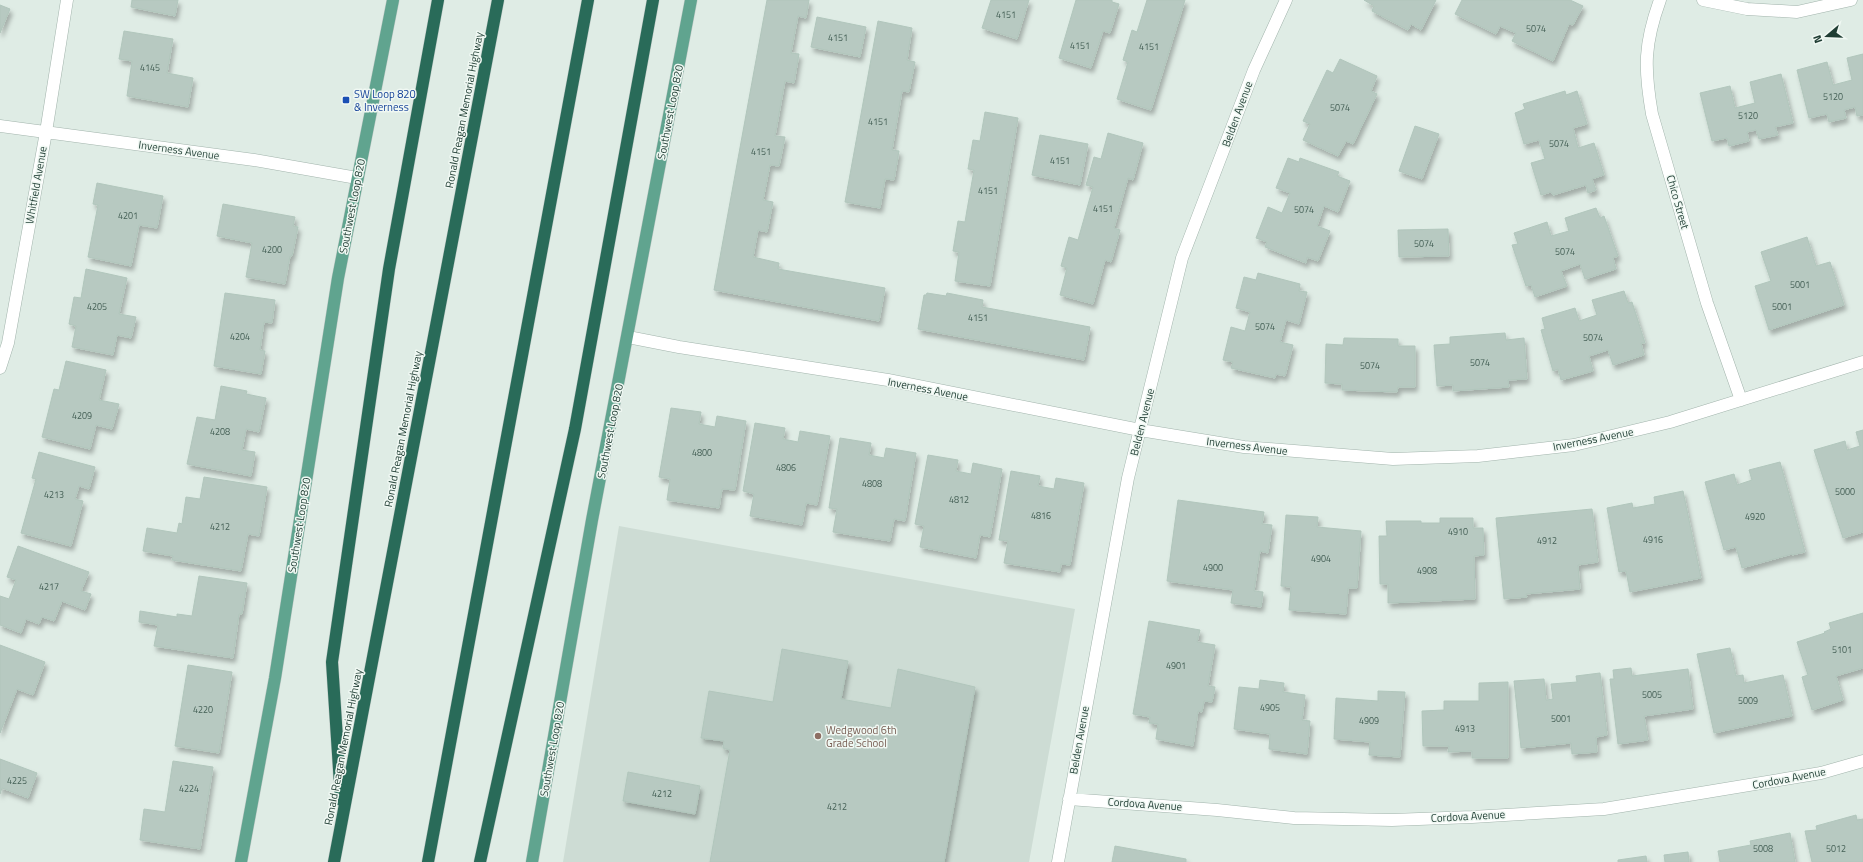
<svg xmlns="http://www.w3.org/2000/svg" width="1863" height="862" font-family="'Titillium Web',sans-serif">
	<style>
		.built { fill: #cddcd4 }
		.building { fill: #b7c9c1; stroke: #b1c6bc; filter: url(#shadow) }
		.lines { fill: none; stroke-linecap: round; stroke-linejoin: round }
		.minor-casing { stroke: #a2b4ac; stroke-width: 13 }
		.major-casing { stroke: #c0c9c6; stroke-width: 13 }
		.highway-casing { stroke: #c0c9c6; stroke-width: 13 }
		.minor { stroke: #fff; stroke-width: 12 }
		.major { stroke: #60a48f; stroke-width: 12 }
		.highway { stroke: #296b59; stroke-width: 12 }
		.transit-dot { fill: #1a4fb4; stroke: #f0f8f3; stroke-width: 1.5 }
		.education-dot { fill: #8d6e63; stroke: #f0f8f3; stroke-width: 1.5 }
		.labels { text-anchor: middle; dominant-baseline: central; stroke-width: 3; stroke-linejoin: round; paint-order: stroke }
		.number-label { font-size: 9px; fill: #456056 }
		.transit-label { font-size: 11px; fill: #164399; stroke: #f0f8f3; text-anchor: start }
		.street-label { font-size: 11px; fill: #1f3d33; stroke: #f0f8f3 }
		.education-label { font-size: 11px; fill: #785e54; stroke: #f0f8f3; text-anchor: start }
	</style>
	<defs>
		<filter id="shadow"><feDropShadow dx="2.5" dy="4.5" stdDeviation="2" flood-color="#0004"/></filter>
	</defs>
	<rect width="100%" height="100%" fill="#dfece5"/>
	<path class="built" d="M 619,526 L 1075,609 L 1029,862 L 563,862 Z"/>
	<path class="building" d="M 132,0 L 178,0 L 175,16 L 131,7 Z
		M 767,0 L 809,0 L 806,18 L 798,16 L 791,53 L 799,54 L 794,83 L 785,81 L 775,136 L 785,137 L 779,166 L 770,165 L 763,200 L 773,202 L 767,232 L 758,230 L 753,257 L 779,263 L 778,269 L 885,288 L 879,321 L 714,290 Z
		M 991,0 L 1029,0 L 1017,39 L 982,28 Z
		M 1076,0 L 1112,0 L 1112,2 L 1119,4 L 1110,33 L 1103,31 L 1091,68 L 1059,58 Z
		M 1147,0 L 1185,0 L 1151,110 L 1117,99 L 1128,62 L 1123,60 L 1132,30 L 1137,32 Z
		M 1364,0 L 1436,0 L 1421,30 L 1411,24 L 1408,30 L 1372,11 L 1374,6 Z
		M 1462,0 L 1570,0 L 1583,6 L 1573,25 L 1569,24 L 1553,61 L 1512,41 L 1516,33 L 1500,26 L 1496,34 L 1455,14 Z
		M 0,5 L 10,9 L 0,33 Z
		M 817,17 L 866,27 L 860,57 L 811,47 Z
		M 878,21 L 912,28 L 907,60 L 915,62 L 909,92 L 902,91 L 892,150 L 899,151 L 894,180 L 885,179 L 880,208 L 845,202 Z
		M 124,31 L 173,39 L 167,73 L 193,78 L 188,107 L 127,96 L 132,61 L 119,59 Z
		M 1863,54 L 1863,115 L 1857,116 L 1855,107 L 1844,110 L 1846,118 L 1829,122 L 1827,114 L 1809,118 L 1797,70 L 1827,62 L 1833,85 L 1852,80 L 1847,58 Z
		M 1340,59 L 1377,76 L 1371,91 L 1377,94 L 1353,144 L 1346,141 L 1338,156 L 1303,140 L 1310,124 L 1303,121 L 1327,70 L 1333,73 Z
		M 1781,74 L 1793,123 L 1775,127 L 1778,135 L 1759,139 L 1756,130 L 1747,132 L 1749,141 L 1729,146 L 1727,138 L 1712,141 L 1700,93 L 1730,86 L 1735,108 L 1755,103 L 1750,82 Z
		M 1565,91 L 1566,95 L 1577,91 L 1587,124 L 1573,128 L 1578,148 L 1594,143 L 1604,175 L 1592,179 L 1596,190 L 1588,193 L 1586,185 L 1553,195 L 1551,192 L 1541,195 L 1531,163 L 1545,159 L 1539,140 L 1524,144 L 1515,113 L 1525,109 L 1523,104 Z
		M 985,112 L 1018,118 L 990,286 L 955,281 L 959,252 L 953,251 L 958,221 L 965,222 L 967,210 L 974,170 L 968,169 L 973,140 L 980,141 Z
		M 1415,126 L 1439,134 L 1422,179 L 1399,171 Z
		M 1108,133 L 1143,143 L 1133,180 L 1128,178 L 1114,228 L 1120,230 L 1111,262 L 1105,260 L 1093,304 L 1060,295 L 1067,268 L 1061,266 L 1069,237 L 1078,240 L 1093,187 L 1086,185 L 1094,157 L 1101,159 Z
		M 1040,135 L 1088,144 L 1080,185 L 1032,175 Z
		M 1288,158 L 1299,162 L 1300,158 L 1339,172 L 1337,176 L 1350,181 L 1338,212 L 1324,206 L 1317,226 L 1330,231 L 1318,261 L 1307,257 L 1306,263 L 1265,247 L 1267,242 L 1256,238 L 1268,207 L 1282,213 L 1290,193 L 1276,188 Z
		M 97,183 L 163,196 L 157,228 L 139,225 L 131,266 L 88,257 L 98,205 L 93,204 Z
		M 223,204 L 295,217 L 293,226 L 298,227 L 292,256 L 290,256 L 285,284 L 246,277 L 252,243 L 217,236 Z
		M 1596,208 L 1600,218 L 1604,216 L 1618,256 L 1613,258 L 1616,269 L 1585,279 L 1580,264 L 1561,271 L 1567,286 L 1535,297 L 1531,285 L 1526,286 L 1512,245 L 1518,244 L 1514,233 L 1547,222 L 1551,236 L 1569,231 L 1565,218 Z
		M 1448,229 L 1449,256 L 1399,257 L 1398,230 Z
		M 1807,237 L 1816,266 L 1830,262 L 1844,305 L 1769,330 L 1755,286 L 1771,281 L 1761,252 Z
		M 86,269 L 127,278 L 119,314 L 136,317 L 131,338 L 117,335 L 113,355 L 72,347 L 76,326 L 69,324 L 74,297 L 81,298 Z
		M 1258,273 L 1300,284 L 1299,291 L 1307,292 L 1299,324 L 1286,320 L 1280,342 L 1293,345 L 1285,376 L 1276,374 L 1275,378 L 1231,368 L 1233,362 L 1223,360 L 1231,327 L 1245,331 L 1250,312 L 1236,308 L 1244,277 L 1256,280 Z
		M 1624,291 L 1628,303 L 1632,302 L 1645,343 L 1641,343 L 1644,355 L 1613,365 L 1608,350 L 1589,356 L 1593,371 L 1561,380 L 1558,369 L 1553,371 L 1541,330 L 1545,329 L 1542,318 L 1575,308 L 1579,321 L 1597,315 L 1592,300 Z
		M 225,293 L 275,300 L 272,323 L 264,322 L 260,350 L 265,351 L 261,374 L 214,366 Z
		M 927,293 L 946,296 L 947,293 L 983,300 L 982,307 L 1090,327 L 1084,360 L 918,329 L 924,295 L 926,295 Z
		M 1505,333 L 1506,340 L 1524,338 L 1527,379 L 1508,380 L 1509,387 L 1453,391 L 1453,385 L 1437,386 L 1434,345 L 1450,344 L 1450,337 Z
		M 1344,338 L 1398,339 L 1398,346 L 1415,346 L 1415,387 L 1398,387 L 1397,392 L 1342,390 L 1342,384 L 1325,383 L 1326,344 L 1343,345 Z
		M 66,361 L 106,370 L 99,400 L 119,404 L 112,429 L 96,425 L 90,449 L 42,437 L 54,389 L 59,390 Z
		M 221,386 L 247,391 L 246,394 L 266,398 L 259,432 L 246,429 L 242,450 L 255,452 L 251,476 L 187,464 L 197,417 L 215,420 Z
		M 671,408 L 701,412 L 699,424 L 715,427 L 717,416 L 746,421 L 735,490 L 722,489 L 719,508 L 667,500 L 670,479 L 659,477 Z
		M 755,423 L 785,428 L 783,439 L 798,442 L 800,431 L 830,436 L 817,505 L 806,503 L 802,525 L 750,516 L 754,494 L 743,491 Z
		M 1863,430 L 1863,532 L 1843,538 L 1814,450 L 1845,441 L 1847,450 L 1860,446 L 1856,432 Z
		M 840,438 L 871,443 L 869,455 L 884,458 L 886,448 L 916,453 L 905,521 L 894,519 L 890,541 L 833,532 L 837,509 L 829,508 Z
		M 39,452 L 95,467 L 89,489 L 79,486 L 75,499 L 83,501 L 71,546 L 21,533 L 36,479 L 32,478 Z
		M 928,455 L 958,460 L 956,471 L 971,474 L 973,463 L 1002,469 L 990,537 L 980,535 L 976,558 L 920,547 L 924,526 L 915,524 Z
		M 1780,462 L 1805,552 L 1792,555 L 1792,554 L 1742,568 L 1736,547 L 1724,550 L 1705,482 L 1734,474 L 1737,485 L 1752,480 L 1749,470 Z
		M 1011,471 L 1040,476 L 1038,486 L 1054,489 L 1056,478 L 1084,483 L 1070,565 L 1061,564 L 1060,572 L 1004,563 L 1008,541 L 999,540 Z
		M 204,477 L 267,487 L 259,536 L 248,534 L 241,571 L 172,560 L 173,556 L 143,551 L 147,528 L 177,533 L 179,523 L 182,524 L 186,497 L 200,499 Z
		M 1683,491 L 1701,578 L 1630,592 L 1626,571 L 1619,572 L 1607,508 L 1632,503 L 1633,508 L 1655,504 L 1654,497 Z
		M 1178,500 L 1264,512 L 1262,524 L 1272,525 L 1268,553 L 1260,551 L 1254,591 L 1263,592 L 1261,607 L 1231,603 L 1233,590 L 1167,581 Z
		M 1592,509 L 1598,562 L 1578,565 L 1580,589 L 1526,594 L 1527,597 L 1504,599 L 1496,518 Z
		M 1286,515 L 1318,517 L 1317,527 L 1361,531 L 1357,588 L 1348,588 L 1346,614 L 1289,610 L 1291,587 L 1281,586 Z
		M 1440,518 L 1473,518 L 1473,528 L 1483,528 L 1484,555 L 1474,556 L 1475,599 L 1388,603 L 1388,584 L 1380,584 L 1379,536 L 1387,536 L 1386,521 L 1421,521 L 1421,523 L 1440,523 Z
		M 18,546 L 89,572 L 81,591 L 91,594 L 85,610 L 62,601 L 54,621 L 42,617 L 39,624 L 26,619 L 21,633 L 0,625 L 0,596 L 9,599 L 16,580 L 7,577 Z
		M 199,576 L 247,583 L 242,614 L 239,614 L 233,658 L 154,646 L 158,625 L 139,622 L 140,611 L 177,617 L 177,614 L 192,616 Z
		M 1863,613 L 1863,668 L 1836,676 L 1843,700 L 1812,710 L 1802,677 L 1808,675 L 1797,642 L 1825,633 L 1824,632 L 1831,629 L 1829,623 Z
		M 1149,621 L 1200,630 L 1197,642 L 1215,645 L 1208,686 L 1215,687 L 1212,702 L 1204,701 L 1202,712 L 1198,711 L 1193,746 L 1156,739 L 1158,724 L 1149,723 L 1150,717 L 1133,714 Z
		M 0,645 L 45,662 L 33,695 L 17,689 L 0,733 Z
		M 1730,648 L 1736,676 L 1743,675 L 1744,683 L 1783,675 L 1792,716 L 1714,733 L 1697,654 Z
		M 782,649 L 848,661 L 841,699 L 891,708 L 898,669 L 975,687 L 944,862 L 710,862 L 730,750 L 723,748 L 724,741 L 701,738 L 709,691 L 773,702 Z
		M 188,665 L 232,672 L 219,753 L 175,746 Z
		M 1631,668 L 1632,676 L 1688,669 L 1693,709 L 1644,716 L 1648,740 L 1618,744 L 1610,679 L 1614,679 L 1613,670 Z
		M 1600,673 L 1607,735 L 1596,737 L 1597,752 L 1572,754 L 1571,743 L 1521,748 L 1514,681 L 1544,679 L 1546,700 L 1553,699 L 1551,684 L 1577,682 L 1576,676 Z
		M 1260,680 L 1284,683 L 1283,692 L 1305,695 L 1302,720 L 1310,721 L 1307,754 L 1269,749 L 1270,734 L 1234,729 L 1239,687 L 1259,689 Z
		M 1508,682 L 1508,758 L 1472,758 L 1472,751 L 1448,752 L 1449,746 L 1423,746 L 1422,711 L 1444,710 L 1444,701 L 1479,701 L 1479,683 Z
		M 1378,691 L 1405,692 L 1400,757 L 1369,755 L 1370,742 L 1334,739 L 1336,698 L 1378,701 Z
		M 0,759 L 37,773 L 28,798 L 2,788 L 0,794 Z
		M 173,761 L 213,767 L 200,849 L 140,840 L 144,809 L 165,812 Z
		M 628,772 L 700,786 L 695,814 L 623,801 Z
		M 1856,815 L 1857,820 L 1863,819 L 1863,862 L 1812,862 L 1805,831 L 1817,830 L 1816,826 Z
		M 1790,833 L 1795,862 L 1720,862 L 1718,851 L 1751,845 L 1750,841 Z
		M 1115,846 L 1186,859 L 1186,862 L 1112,862 Z
		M 1688,852 L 1689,862 L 1665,862 L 1664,855 Z
		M 1646,856 L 1647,862 L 1618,862 L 1618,860 Z"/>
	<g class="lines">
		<defs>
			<path id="minor" d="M 1660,0 C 1644,44 1644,68 1652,114 L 1707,303 L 1741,400
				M 1703,0 L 1747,9 L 1797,12 L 1851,0
				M 0,126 L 254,160 L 357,178
				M 628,337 L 679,347 L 888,380 L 1140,430 L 1244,447 L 1393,459 L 1478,456 L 1574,445 L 1670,422 L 1863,362
				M 0,368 L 8,343 L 46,132 L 67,0
				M 1069,799 L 1217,810 L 1294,818 L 1392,820 L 1472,817 L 1604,809 L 1821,773 L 1863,761
				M 1058,862 L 1128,478 L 1182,258 L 1254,70 L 1286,0"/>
			<path id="major" d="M 241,862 L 275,678 L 338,278 L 393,0
				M 532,862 L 592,520 L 691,0"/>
			<path id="highway" d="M 341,800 L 332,662 L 389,269 L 438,0
				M 334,862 L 498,0
				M 428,862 L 588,0
				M 480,862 L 575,429 L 653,0"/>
		</defs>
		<use href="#minor" class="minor-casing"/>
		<use href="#major" class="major-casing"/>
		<use href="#highway" class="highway-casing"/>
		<use href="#minor" class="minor"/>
		<use href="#major" class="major"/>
		<use href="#highway" class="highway"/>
	</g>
	<rect class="transit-dot" x="342" y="96" width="8" height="8" rx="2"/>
	<circle class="education-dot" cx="818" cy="736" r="4"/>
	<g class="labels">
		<g class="number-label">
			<text x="1006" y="14">4151</text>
			<text x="1536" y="28">5074</text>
			<text x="838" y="37">4151</text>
			<text x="1080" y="45">4151</text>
			<text x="1149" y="46">4151</text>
			<text x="150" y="67">4145</text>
			<text x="1833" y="96">5120</text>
			<text x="1340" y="107">5074</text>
			<text x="1748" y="115">5120</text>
			<text x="878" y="121">4151</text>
			<text x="1559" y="143">5074</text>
			<text x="761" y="151">4151</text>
			<text x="1060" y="160">4151</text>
			<text x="988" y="190">4151</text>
			<text x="1103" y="208">4151</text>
			<text x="1304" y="209">5074</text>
			<text x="128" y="215">4201</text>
			<text x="1424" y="243">5074</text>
			<text x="272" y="249">4200</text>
			<text x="1565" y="251">5074</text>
			<text x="1800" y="284">5001</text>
			<text x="97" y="306">4205</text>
			<text x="1782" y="306">5001</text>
			<text x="978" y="317">4151</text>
			<text x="1265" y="326">5074</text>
			<text x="240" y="336">4204</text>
			<text x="1593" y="337">5074</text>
			<text x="1480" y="362">5074</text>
			<text x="1370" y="365">5074</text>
			<text x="82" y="415">4209</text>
			<text x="220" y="431">4208</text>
			<text x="702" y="452">4800</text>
			<text x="786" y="467">4806</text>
			<text x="872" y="483">4808</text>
			<text x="1845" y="491">5000</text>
			<text x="54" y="494">4213</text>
			<text x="959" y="499">4812</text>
			<text x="1041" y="515">4816</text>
			<text x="1755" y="516">4920</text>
			<text x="220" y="526">4212</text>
			<text x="1458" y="531">4910</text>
			<text x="1653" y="539">4916</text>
			<text x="1547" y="540">4912</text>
			<text x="1321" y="558">4904</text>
			<text x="1213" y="567">4900</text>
			<text x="1427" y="570">4908</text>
			<text x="49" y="586">4217</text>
			<text x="1842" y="649">5101</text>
			<text x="1176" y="665">4901</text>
			<text x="1652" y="694">5005</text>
			<text x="1748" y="700">5009</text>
			<text x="1270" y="707">4905</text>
			<text x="203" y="709">4220</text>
			<text x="1561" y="718">5001</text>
			<text x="1369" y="720">4909</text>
			<text x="1465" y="728">4913</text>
			<text x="17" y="780">4225</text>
			<text x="189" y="788">4224</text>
			<text x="662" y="793">4212</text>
			<text x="837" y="806">4212</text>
			<text x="1763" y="848">5008</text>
			<text x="1836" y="848">5012</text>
		</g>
		<g class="transit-label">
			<text x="354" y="94">SW Loop 820<tspan x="354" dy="13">&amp; Inverness</tspan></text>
		</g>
		<g class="street-label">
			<text transform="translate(464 110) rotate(-79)">Ronald Reagan Memorial Highway</text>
			<text transform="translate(670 112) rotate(-79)">Southwest Loop 820</text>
			<text transform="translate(1237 114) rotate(-70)">Belden Avenue</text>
			<text transform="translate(179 150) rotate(8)">Inverness Avenue</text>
			<text transform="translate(36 185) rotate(-80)">Whitfield Avenue</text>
			<text transform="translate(1678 202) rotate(74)">Chico Street</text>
			<text transform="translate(352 206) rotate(-79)">Southwest Loop 820</text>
			<text transform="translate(928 389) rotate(11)">Inverness Avenue</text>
			<text transform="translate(1142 422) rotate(-76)">Belden Avenue</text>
			<text transform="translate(403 429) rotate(-79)">Ronald Reagan Memorial Highway</text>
			<text transform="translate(610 431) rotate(-79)">Southwest Loop 820</text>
			<text transform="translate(1593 439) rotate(-11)">Inverness Avenue</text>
			<text transform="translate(1247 446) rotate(7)">Inverness Avenue</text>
			<text transform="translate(299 525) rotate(-81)">Southwest Loop 820</text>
			<text transform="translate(1079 740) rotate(-80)">Belden Avenue</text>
			<text transform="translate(343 747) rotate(-79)">Ronald Reagan Memorial Highway</text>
			<text transform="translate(552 749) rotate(-80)">Southwest Loop 820</text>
			<text transform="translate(1789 778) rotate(-11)">Cordova Avenue</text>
			<text transform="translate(1145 804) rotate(4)">Cordova Avenue</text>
			<text transform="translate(1468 816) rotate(-3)">Cordova Avenue</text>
		</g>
		<g class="education-label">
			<text x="826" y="730">Wedgwood 6th<tspan x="826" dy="13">Grade School</tspan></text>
		</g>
	</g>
	<g transform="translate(1827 36) rotate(251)" stroke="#f0f8f3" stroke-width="3" paint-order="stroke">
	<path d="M0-3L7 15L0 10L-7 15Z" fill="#1f3d33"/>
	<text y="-6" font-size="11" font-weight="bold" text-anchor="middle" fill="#1f3d33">N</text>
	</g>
</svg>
